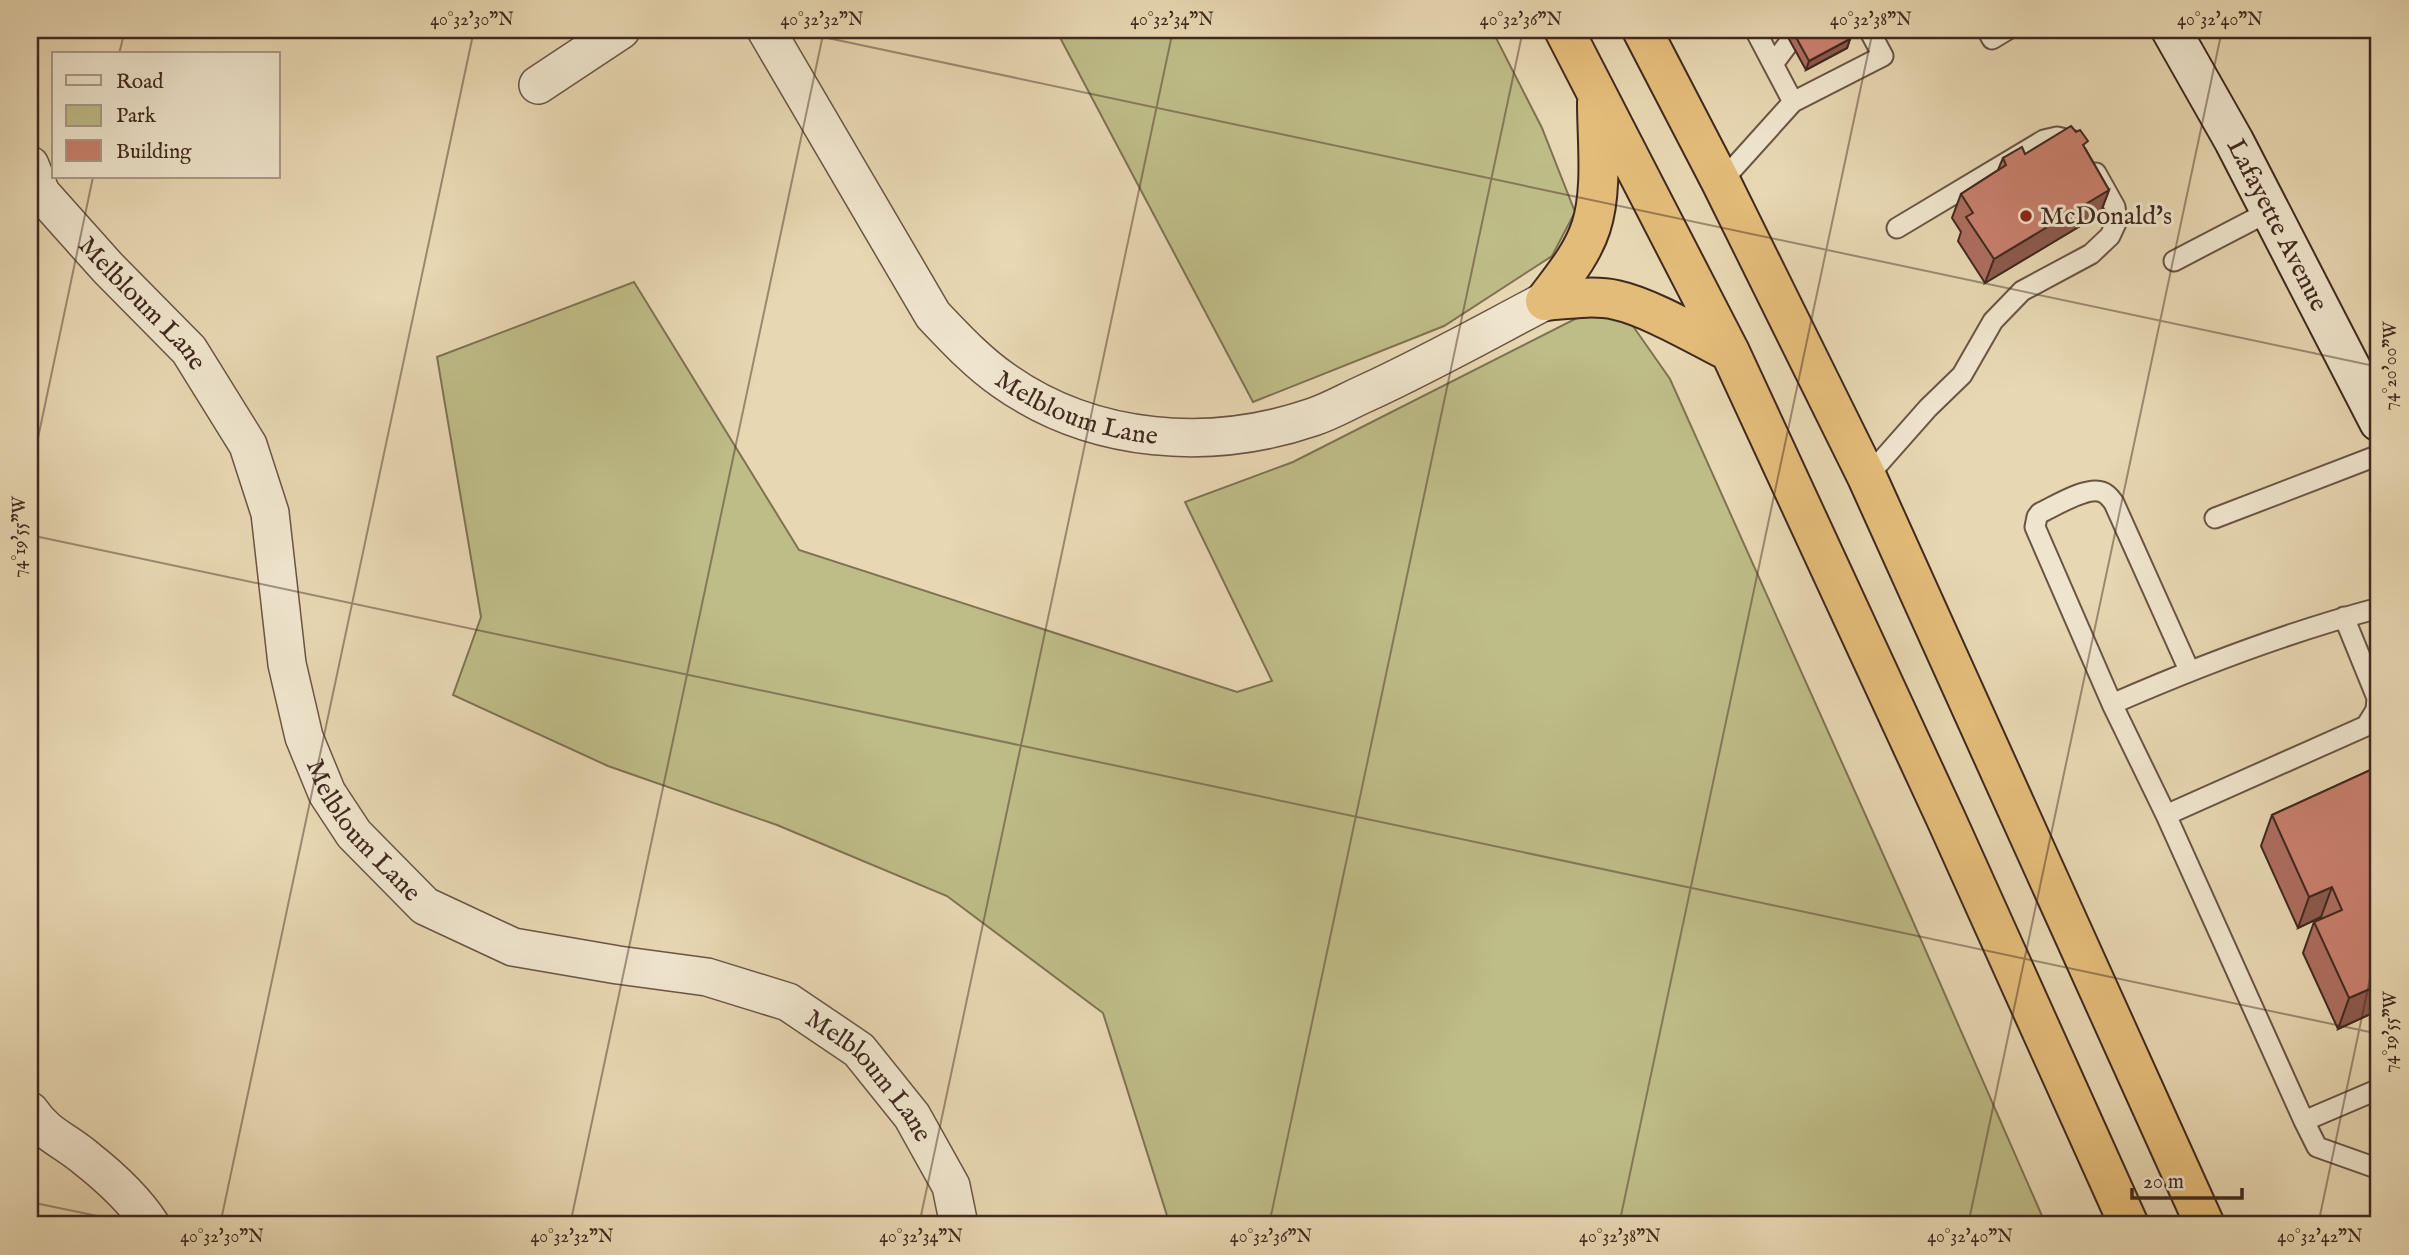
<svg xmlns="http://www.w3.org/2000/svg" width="2409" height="1255" font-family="'IM FELL English',serif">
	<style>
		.green { fill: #bebc87; stroke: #7f7253; stroke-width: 2 }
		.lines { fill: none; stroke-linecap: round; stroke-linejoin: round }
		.lane-casing { stroke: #6a5444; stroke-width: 23 }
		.street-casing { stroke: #6a5444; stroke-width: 40 }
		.secondary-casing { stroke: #40291f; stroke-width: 42 }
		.highway-casing { stroke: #40291f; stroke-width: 42 }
		.lane { stroke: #efe5cd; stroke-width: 19 }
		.street { stroke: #efe5cd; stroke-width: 37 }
		.secondary { stroke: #efe5cd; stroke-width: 38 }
		.highway { stroke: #e4bc79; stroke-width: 38 }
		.wall { fill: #ad6e5f; stroke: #40291f; stroke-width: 2 }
		.shaded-wall { fill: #8d5a4d; stroke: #40291f; stroke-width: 2 }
		.building { fill: #c9806e; stroke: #40291f; stroke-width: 2 }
		.ticks { fill: none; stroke: #40291f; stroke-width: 2; stroke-opacity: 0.45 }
		.poi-dot { fill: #8f2418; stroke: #efe5cd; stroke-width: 2.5 }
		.labels { text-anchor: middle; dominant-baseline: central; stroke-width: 6; stroke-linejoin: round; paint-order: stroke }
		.poi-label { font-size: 26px; fill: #40291f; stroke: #efe5cd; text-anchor: start }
		.street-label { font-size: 26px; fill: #40291f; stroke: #efe5cd }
		.neatline { fill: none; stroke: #40291f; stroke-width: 2.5 }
		.ticks-label { font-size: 18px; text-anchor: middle; fill: #40291f }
	</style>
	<rect width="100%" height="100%" fill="#e7d7b2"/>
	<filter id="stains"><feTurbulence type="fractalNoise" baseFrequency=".00286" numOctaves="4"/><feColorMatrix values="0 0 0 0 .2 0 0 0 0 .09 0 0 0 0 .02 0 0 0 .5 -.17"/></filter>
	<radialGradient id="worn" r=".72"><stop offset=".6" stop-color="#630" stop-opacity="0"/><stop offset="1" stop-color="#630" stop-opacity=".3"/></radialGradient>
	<path class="green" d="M 1056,30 L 1492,30 L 1542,128 L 1575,212 L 1552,256 L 1444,326 L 1253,402 Z
		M 634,282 L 799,550 L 1237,692 L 1272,681 L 1185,502 L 1293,462 L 1577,318 L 1604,311 L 1628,319 L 1670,379 L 1904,901 L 2046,1225 L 1170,1225 L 1103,1013 L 947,896 L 777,825 L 608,766 L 453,695 L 481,617 L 437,357 Z"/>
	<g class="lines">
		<defs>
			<path id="lane" d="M 1987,30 L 1992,39 L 2007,30
				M 1773,64 L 1791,40
				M 1793,102 L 1883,56 L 1869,30
				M 1721,182 L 1793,102 L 1755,30
				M 1897,228 L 2044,140 L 2057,137 L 2074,141
				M 2174,261 L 2270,211
				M 1867,477 L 1928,408 L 1962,375 L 1993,321 L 2022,291 L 2091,254 L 2110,236 L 2117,221 L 2115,207 L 2096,173
				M 2215,518 L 2379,455
				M 2344,617 L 2377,698 L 2376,710 L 2366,726 L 2166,815 L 2304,1121 L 2379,1089
				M 2112,704 C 2199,666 2288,632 2379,608
				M 2166,815 L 2112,704 L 2035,527 L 2037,517 L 2040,513 C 2055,506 2087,486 2102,492 C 2108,494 2111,499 2114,503 L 2189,670
				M 2304,1121 L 2317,1147 L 2379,1169"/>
			<g id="street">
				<path id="s1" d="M 766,30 L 933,315 C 955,338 977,362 1003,380 C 1093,444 1211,452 1313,417 C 1331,411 1348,401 1366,393 C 1427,365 1486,332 1545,301"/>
				<path d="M 538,85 L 621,30"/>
				<path id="s2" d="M 30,165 L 41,193 L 108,268 L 189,350 L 248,445 L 270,513 L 287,664 L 304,737 L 327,793 L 354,834 L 425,906 L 513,947 L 618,965 L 707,977 L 788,1002 L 859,1050 L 912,1116 L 951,1186 L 959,1225"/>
				<path d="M 30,1111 C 47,1136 65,1140 87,1159 C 111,1178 134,1199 151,1225"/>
			</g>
			<g id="secondary">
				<path id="s3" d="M 2171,30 L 2234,141 L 2379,422"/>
			</g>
			<path id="highway" d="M 1564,30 L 1730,352 L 1947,821 L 2129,1225
				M 1642,30 L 1721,182 L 1867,477 L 2205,1225
				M 1545,301 C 1562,278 1582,255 1591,227 C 1603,190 1597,141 1597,102
				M 1545,301 C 1568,299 1594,295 1616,300 C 1649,307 1698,336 1730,352"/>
		</defs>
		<use href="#lane" class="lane-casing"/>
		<use href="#street" class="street-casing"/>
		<use href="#secondary" class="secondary-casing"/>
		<use href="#highway" class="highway-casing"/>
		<use href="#lane" class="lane"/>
		<use href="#street" class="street"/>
		<use href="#secondary" class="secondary"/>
		<use href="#highway" class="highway"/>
	</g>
	<path class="wall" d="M 1784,30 L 1845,30 L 1850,39 L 1847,48 L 1806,70 Z
		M 2085,148 L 2109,190 L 2100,214 L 1985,283 L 1958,241 L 1961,232 L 1952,218 L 1961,194 L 1998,170 L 2003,158 L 2025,154 Z
		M 2379,766 L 2379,1010 L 2338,1029 L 2303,953 L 2314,922 L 2322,919 L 2321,917 L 2298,928 L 2261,846 L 2272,815 Z"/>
	<path class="shaded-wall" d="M 1850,39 L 1847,48 L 1806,70 L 1809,61 Z
		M 2109,190 L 2100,214 L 1985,283 L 1994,259 Z
		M 2332,887 L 2321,917 L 2298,928 L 2309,897 Z
		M 2379,985 L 2379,1010 L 2338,1029 L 2349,998 Z"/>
	<path class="building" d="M 1792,30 L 1845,30 L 1850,39 L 1809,61 Z
		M 2071,126 L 2076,132 L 2080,130 L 2088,141 L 2083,145 L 2109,190 L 1994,259 L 1966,217 L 1973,213 L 1961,194 L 2006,165 L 2003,158 L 2022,147 L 2025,154 Z
		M 2379,766 L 2379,985 L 2349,998 L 2314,922 L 2342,910 L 2332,887 L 2309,897 L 2272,815 Z"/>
	<path class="ticks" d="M 790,30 L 2379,367M 119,54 L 125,30M 30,476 L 93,177M 30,535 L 2379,1034M 30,1202 L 141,1225M 220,1225 L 474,30M 570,1225 L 824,30M 919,1225 L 1173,30M 1269,1225 L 1523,30M 1619,1225 L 1873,30M 1968,1225 L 2222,30M 2318,1225 L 2379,936"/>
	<circle class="poi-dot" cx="2026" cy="216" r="7"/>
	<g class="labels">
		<g class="poi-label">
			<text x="2040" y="216">McDonald's</text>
		</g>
		<g class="street-label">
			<text stroke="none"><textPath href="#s3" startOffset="222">Lafayette Avenue</textPath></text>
			<text stroke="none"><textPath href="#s2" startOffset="180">Melbloum Lane</textPath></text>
			<text stroke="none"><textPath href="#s1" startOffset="506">Melbloum Lane</textPath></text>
			<text stroke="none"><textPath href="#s2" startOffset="768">Melbloum Lane</textPath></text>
			<text stroke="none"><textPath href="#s2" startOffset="1356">Melbloum Lane</textPath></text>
		</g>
	</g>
	<rect width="2409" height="1255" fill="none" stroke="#e7d7b2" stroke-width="77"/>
	<rect x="52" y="52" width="228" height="126" fill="#efe5cd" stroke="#a99a87" stroke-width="2"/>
	<rect x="66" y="75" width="35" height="10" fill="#efe5cd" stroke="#a99a87" stroke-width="2"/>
	<text x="116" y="88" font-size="21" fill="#40291f">Road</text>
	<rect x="66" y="105" width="35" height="21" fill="#bebc87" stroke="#a99a87" stroke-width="2"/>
	<text x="116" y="122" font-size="21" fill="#40291f">Park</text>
	<rect x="66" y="140" width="35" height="21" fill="#c9806e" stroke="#a99a87" stroke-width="2"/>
	<text x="116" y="158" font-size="21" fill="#40291f">Building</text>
	<path d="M2132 1188v10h110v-10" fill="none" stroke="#40291f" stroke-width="3.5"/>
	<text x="2143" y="1188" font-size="21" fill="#40291f" stroke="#efe5cd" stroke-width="5" paint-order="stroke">20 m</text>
	<rect x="38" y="38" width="2332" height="1178" class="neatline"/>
	<g class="ticks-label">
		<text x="472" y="25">40°32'30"N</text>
		<text x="822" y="25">40°32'32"N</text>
		<text x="1172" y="25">40°32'34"N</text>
		<text x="1521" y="25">40°32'36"N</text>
		<text x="1871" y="25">40°32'38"N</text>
		<text x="2220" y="25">40°32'40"N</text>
		<text transform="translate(2390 366) rotate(-90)" y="6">74°20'00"W</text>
		<text transform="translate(19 537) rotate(-90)" y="6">74°19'55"W</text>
		<text transform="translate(2390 1032) rotate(-90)" y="6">74°19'55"W</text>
		<text x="222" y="1242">40°32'30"N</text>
		<text x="572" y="1242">40°32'32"N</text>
		<text x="921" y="1242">40°32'34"N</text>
		<text x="1271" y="1242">40°32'36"N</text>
		<text x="1620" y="1242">40°32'38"N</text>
		<text x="1970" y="1242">40°32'40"N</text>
		<text x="2320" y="1242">40°32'42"N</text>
	</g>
	<rect width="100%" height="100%" filter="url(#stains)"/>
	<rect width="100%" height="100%" fill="url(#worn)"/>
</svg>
